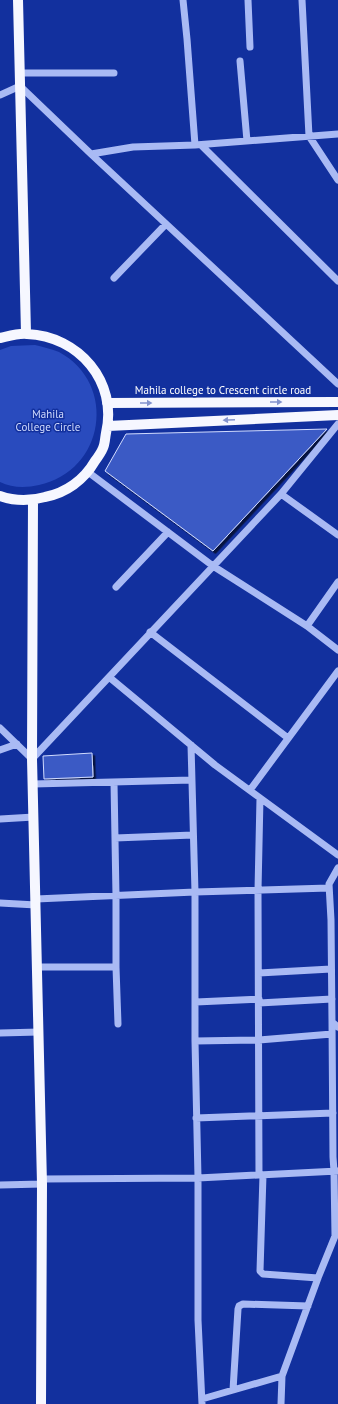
<svg xmlns="http://www.w3.org/2000/svg" width="338" height="1404" font-family="'PT Sans',sans-serif">
	<style>
		.green { fill: #294bbe }
		.building { fill: #3b5ac5; stroke: #d1dbfe; filter: url(#shadow) }
		.lines { fill: none; stroke-linecap: round; stroke-linejoin: round }
		.minor { stroke: #a9baf4; stroke-width: 7 }
		.major { stroke: #f6f7ff; stroke-width: 10 }
		.oneway { fill: #8494ce }
		.labels { text-anchor: middle; dominant-baseline: central; stroke-width: 3; stroke-linejoin: round; paint-order: stroke }
		.street-label { font-size: 11px; fill: #fff; stroke: #12309e }
		.park-label { font-size: 11px; fill: #d1dbfe; stroke: #12309e }
	</style>
	<defs>
		<filter id="shadow"><feDropShadow dx="2.5" dy="2.5" stdDeviation="0" flood-color="#0009"/></filter>
	</defs>
	<rect width="100%" height="100%" fill="#12309e"/>
	<path class="green" d="M 35,345 C 43,347 52,349 59,352 C 118,384 105,471 39,485 C 26,488 12,488 0,482 L 0,350 L 11,346 Z"/>
	<path class="building" d="M 327,429 L 213,551 L 105,471 L 126,434 Z
		M 92,753 L 93,777 L 44,779 L 43,756 Z"/>
	<g class="lines">
		<path class="minor" d="M 183,0 L 187,39 L 195,145
			M 248,0 L 250,47
			M 302,0 L 309,136 L 338,180
			M 240,61 L 247,141
			M 20,73 L 114,73
			M 0,95 L 20,86 L 91,154 L 133,147 L 195,145 L 338,134
			M 201,145 L 338,281
			M 91,154 L 338,384
			M 114,278 L 166,224
			M 88,472 L 213,566 L 307,626 L 338,650
			M 281,494 L 338,535
			M 116,587 L 168,532
			M 307,626 L 338,582
			M 150,632 L 288,738
			M 109,677 L 215,765 L 338,855
			M 0,728 L 32,759 L 281,494 L 338,424
			M 0,750 L 17,744
			M 114,782 L 116,896 L 116,967 L 118,1024
			M 33,784 L 192,780
			M 250,790 L 338,671
			M 0,819 L 34,817
			M 115,838 L 193,835
			M 338,868 L 329,884 L 331,920 L 332,1022 L 338,1027
			M 36,899 L 195,892 L 191,745
			M 0,903 L 36,905
			M 37,967 L 116,967
			M 259,973 L 331,969
			M 196,1002 L 259,999
			M 259,1003 L 332,999
			M 332,1022 L 333,1157 L 334,1171 L 335,1236
			M 0,1033 L 39,1032
			M 195,1041 L 259,1040 L 332,1034
			M 196,1118 L 333,1113
			M 259,1175 L 258,890 L 260,798
			M 263,1175 L 260,1271 L 263,1274 L 318,1278
			M 42,1179 L 198,1178 L 195,1041 L 195,892 L 329,888
			M 0,1185 L 42,1184
			M 233,1390 L 238,1309 L 239,1306 L 243,1304 L 308,1306
			M 202,1399 L 282,1376
			M 202,1404 L 198,1320 L 198,1178 L 338,1171
			M 281,1404 L 282,1376 L 318,1278 L 335,1236 L 338,1232"/>
		<path class="major" d="M 18,0 L 26,333
			M 0,338 C 9,336 19,333 27,334 C 79,336 118,382 106,433 C 105,438 105,444 103,448 C 101,453 98,457 95,461 C 84,480 66,493 45,497 C 31,501 14,501 0,496
			M 107,403 L 338,402
			M 108,426 L 338,415
			M 33,500 L 32,759 L 42,1184 L 41,1404"/>
	</g>
	<defs><path id="oneway-solid" d="M-6-.8H1V-3.2L6.5 0L1 3.2V.8H-6Z"/></defs>
	<g class="oneway">
		<use href="#oneway-solid" transform="translate(276 402)"/>
		<use href="#oneway-solid" transform="translate(146 403)"/>
		<use href="#oneway-solid" transform="translate(229 420) rotate(177)"/>
	</g>
	<g class="labels">
		<g class="street-label">
			<text x="223" y="390">Mahila college to Crescent circle road</text>
		</g>
		<g class="park-label">
			<text x="48" y="414">Mahila<tspan x="48" dy="13">College Circle</tspan></text>
		</g>
	</g>
</svg>
